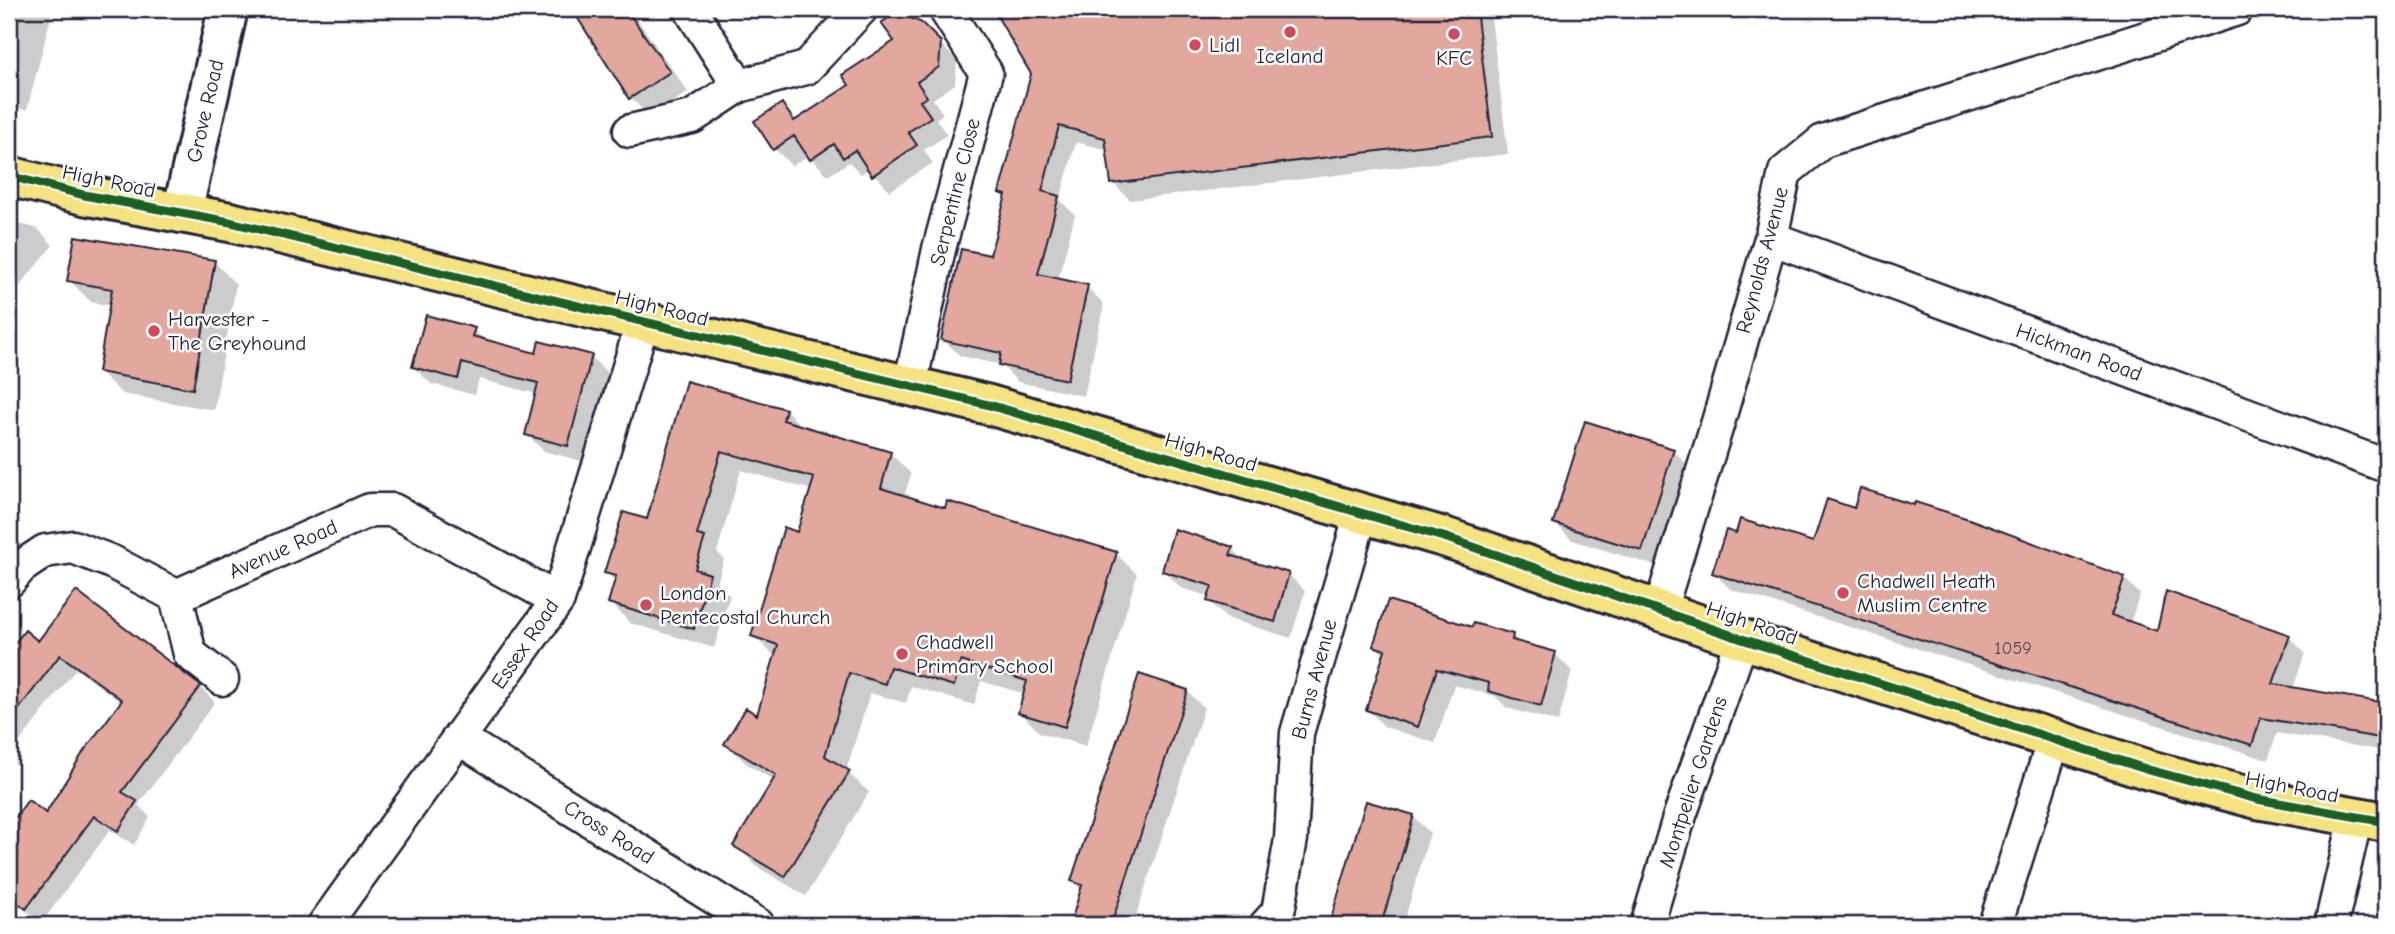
<svg xmlns="http://www.w3.org/2000/svg" width="2395" height="934" font-family="'Comic Neue',sans-serif">
	<style>
		.shadow { fill: #0003 }
		.building { fill: #e2a89e; stroke: #22223b; stroke-width: 2 }
		.lines { fill: none; stroke-linecap: round; stroke-linejoin: round }
		.street-casing { stroke: #22223b; stroke-width: 37 }
		.secondary-casing { stroke: #22223b; stroke-width: 44 }
		.primary-casing { stroke: #22223b; stroke-width: 44 }
		.street { stroke: #fff; stroke-width: 32 }
		.secondary { stroke: #fff; stroke-width: 38 }
		.primary { stroke: #f5e381; stroke-width: 38 }
		.cycleway-casing { stroke: #fff; stroke-width: 13 }
		.cycleway { stroke: #1b5e20; stroke-width: 9 }
		.poi-dot { fill: #d1495b; stroke: #fff; stroke-width: 2.5 }
		.labels { text-anchor: middle; dominant-baseline: central; stroke-width: 5; stroke-linejoin: round; paint-order: stroke }
		.number-label { font-size: 18px; fill: #524454 }
		.poi-label { font-size: 21px; fill: #22223b; stroke: #fff; text-anchor: start }
		.street-label { font-size: 21px; fill: #22223b; stroke: #fff }
	</style>
	<rect width="100%" height="100%" fill="#fff"/>
	<filter id="ink" filterUnits="userSpaceOnUse"><feTurbulence type="fractalNoise" baseFrequency=".0143" numOctaves="2"/><feDisplacementMap in="SourceGraphic" scale="14" xChannelSelector="R" yChannelSelector="G"/><feConvolveMatrix kernelMatrix="1 2 1 2 8 2 1 2 1" color-interpolation-filters="sRGB"/></filter>
	<g filter="url(#ink)">
		<path class="shadow" d="M 9,9 L 53,9 L 27,110 L 9,106 Z
			M 573,9 L 630,9 L 688,92 L 650,117 L 631,98 Z
			M 1010,9 L 1075,9 L 1095,42 L 1091,9 L 1490,9 L 1508,154 L 1130,200 L 1113,183 L 1108,150 L 1076,142 L 1060,200 L 1075,215 L 1058,280 L 1087,287 L 1104,304 L 1084,396 L 1018,382 L 1001,365 L 960,356 L 943,339 L 992,257 L 1007,199 L 1001,193 L 1033,74 Z
			M 921,24 L 957,61 L 955,84 L 933,99 L 943,114 L 936,119 L 947,135 L 924,150 L 933,163 L 890,191 L 869,168 L 861,174 L 849,162 L 828,176 L 809,155 L 792,166 L 775,149 L 757,122 L 782,105 L 798,121 L 851,86 Z
			M 9,222 L 37,228 L 53,245 L 17,289 L 9,287 Z
			M 214,262 L 236,284 L 214,410 L 122,394 L 100,372 L 111,306 L 91,302 L 69,280 Z
			M 474,330 L 486,342 L 537,356 L 591,357 L 609,374 L 585,462 L 544,451 L 526,434 L 537,394 L 479,379 L 475,395 L 431,384 L 414,367 Z
			M 687,383 L 786,410 L 802,427 L 891,454 L 911,474 L 904,497 L 1116,554 L 1137,574 L 1086,746 L 1040,733 L 1020,712 L 1025,694 L 981,681 L 974,705 L 911,686 L 906,703 L 870,693 L 846,771 L 869,792 L 806,896 L 756,866 L 736,845 L 775,781 L 747,764 L 726,744 L 758,718 L 776,657 L 753,636 L 798,534 L 812,490 L 741,470 L 717,552 L 724,559 L 717,583 L 730,596 L 714,648 L 630,623 L 610,602 L 616,582 L 606,572 L 648,521 Z
			M 1673,450 L 1690,468 L 1659,567 L 1572,540 L 1555,523 Z
			M 1855,510 L 2124,578 L 2140,594 L 2130,623 L 2159,633 L 2289,637 L 2305,653 L 2293,689 L 2386,705 L 2386,751 L 2277,733 L 2268,760 L 1730,589 L 1714,573 L 1814,544 Z
			M 1232,548 L 1244,561 L 1288,574 L 1305,591 L 1291,638 L 1226,618 L 1209,601 L 1211,597 L 1181,588 L 1164,571 Z
			M 76,594 L 200,687 L 215,702 L 138,805 L 150,817 L 134,845 L 110,830 L 42,922 L 9,898 L 9,829 L 28,803 L 46,816 L 122,703 L 76,669 L 14,749 L 21,756 L 9,772 L 9,654 L 26,633 L 39,643 Z
			M 1473,629 L 1512,635 L 1521,644 L 1555,654 L 1572,671 L 1558,722 L 1507,708 L 1495,696 L 1454,685 L 1435,743 L 1385,727 L 1368,710 L 1385,655 L 1375,646 Z
			M 1187,691 L 1204,708 L 1133,925 L 1071,925 L 1082,890 L 1073,881 Z
			M 1368,803 L 1413,816 L 1430,833 L 1403,925 L 1331,925 Z"/>
		<path class="building" d="M 572,9 L 626,9 L 670,72 L 629,99 Z
			M 993,9 L 1476,9 L 1492,137 L 1111,184 L 1105,138 L 1059,126 L 1042,191 L 1059,196 L 1038,274 L 1088,285 L 1067,380 L 999,365 L 1001,353 L 941,340 L 961,249 L 990,255 L 1006,195 L 999,193 L 1031,74 Z
			M 897,12 L 922,23 L 941,42 L 939,67 L 917,82 L 927,97 L 920,101 L 931,117 L 908,132 L 917,145 L 872,176 L 855,150 L 843,158 L 834,144 L 810,160 L 794,136 L 773,150 L 754,121 L 782,103 L 794,121 L 849,85 L 842,75 L 894,41 L 881,23 Z
			M 75,236 L 215,260 L 193,389 L 98,372 L 112,289 L 67,281 Z
			M 426,315 L 475,328 L 472,336 L 536,353 L 539,341 L 592,355 L 568,446 L 525,435 L 538,383 L 462,363 L 458,379 L 412,367 Z
			M 686,381 L 786,409 L 783,420 L 891,452 L 881,488 L 945,508 L 947,501 L 1117,552 L 1065,727 L 1018,713 L 1027,681 L 961,661 L 954,686 L 890,667 L 885,684 L 849,673 L 825,756 L 850,771 L 785,877 L 733,846 L 776,775 L 724,744 L 746,708 L 757,715 L 778,645 L 751,636 L 784,527 L 797,532 L 814,478 L 721,451 L 697,535 L 705,537 L 695,569 L 710,574 L 694,629 L 608,603 L 616,576 L 604,573 L 623,512 L 647,519 Z
			M 1585,421 L 1674,449 L 1642,551 L 1553,523 Z
			M 1860,488 L 1914,505 L 1915,502 L 1969,519 L 2125,577 L 2111,615 L 2157,631 L 2166,591 L 2290,635 L 2273,684 L 2386,703 L 2386,739 L 2261,718 L 2252,745 L 1712,573 L 1726,530 L 1736,533 L 1740,519 L 1813,542 L 1827,499 L 1854,508 Z
			M 1174,529 L 1233,547 L 1230,555 L 1289,573 L 1275,622 L 1207,601 L 1212,586 L 1162,571 Z
			M 76,591 L 201,686 L 122,792 L 137,801 L 118,831 L 94,816 L 26,909 L 9,896 L 9,826 L 28,800 L 46,813 L 84,751 L 122,700 L 60,655 L 9,722 L 9,651 L 25,630 L 38,641 Z
			M 1388,600 L 1472,627 L 1473,623 L 1513,634 L 1512,640 L 1556,652 L 1541,706 L 1488,691 L 1489,683 L 1437,669 L 1418,727 L 1366,710 L 1385,650 L 1373,646 Z
			M 1139,674 L 1188,690 L 1111,925 L 1070,925 L 1082,885 L 1071,881 Z
			M 1366,801 L 1414,815 L 1381,925 L 1329,925 Z"/>
		<g class="lines">
			<defs>
				<path id="street" d="M 690,9 L 739,86 L 806,68 L 861,9
					M 630,131 L 692,117 L 739,86
					M 1771,238 L 2386,466
					M 910,386 L 939,249 L 986,73 L 945,9
					M 9,581 L 21,567 L 45,551 L 73,547 L 112,562 L 176,596
					M 176,596 L 370,510 L 393,510 L 558,600
					M 176,596 L 190,654 L 222,679
					M 1660,610 L 1719,419 L 1771,238 L 1785,172 L 1823,141 L 2237,9
					M 460,739 L 758,925
					M 324,925 L 558,600 L 643,321
					M 1266,925 L 1278,912 L 1291,839 L 1297,733 L 1361,514
					M 1647,925 L 1679,818 L 1742,639
					M 1995,925 L 2054,739
					M 2331,925 L 2356,817"/>
				<path id="secondary" d="M 182,213 L 228,9"/>
				<path id="primary" d="M 9,176 L 84,195 L 230,222 L 989,405 L 1447,538 L 1742,639 L 2149,770 L 2257,799 L 2386,822"/>
			</defs>
			<use href="#street" class="street-casing"/>
			<use href="#secondary" class="secondary-casing"/>
			<use href="#primary" class="primary-casing"/>
			<use href="#street" class="street"/>
			<use href="#secondary" class="secondary"/>
			<use href="#primary" class="primary"/>
			<defs>
				<path id="cycleway" d="M 9,176 L 84,195 L 230,222 L 989,405 L 1447,538 L 1742,639 L 2149,770 L 2257,799 L 2386,822"/>
			</defs>
			<use href="#cycleway" class="cycleway-casing"/>
			<use href="#cycleway" class="cycleway"/>
		</g>
	</g>
	<g class="poi-dot">
		<circle cx="1290" cy="32" r="7"/>
		<circle cx="1454" cy="34" r="7"/>
		<circle cx="1195" cy="45" r="7"/>
		<circle cx="154" cy="331" r="7"/>
		<circle cx="1843" cy="593" r="7"/>
		<circle cx="646" cy="605" r="7"/>
		<circle cx="902" cy="654" r="7"/>
	</g>
	<g class="labels">
		<g class="number-label">
			<text x="2013" y="648">1059</text>
		</g>
		<g class="poi-label">
			<text x="1209" y="45">Lidl</text>
			<text x="1290" y="56" text-anchor="middle">Iceland</text>
			<text x="1454" y="58" text-anchor="middle">KFC</text>
			<text x="168" y="319">Harvester -<tspan x="168" dy="24">The Greyhound</tspan></text>
			<text x="1857" y="581">Chadwell Heath<tspan x="1857" dy="24">Muslim Centre</tspan></text>
			<text x="660" y="593">London<tspan x="660" dy="24">Pentecostal Church</tspan></text>
			<text x="916" y="642">Chadwell<tspan x="916" dy="24">Primary School</tspan></text>
		</g>
		<g class="street-label">
			<text transform="translate(205 111) rotate(-77)">Grove Road</text>
			<text transform="translate(109 181) rotate(12)">High Road</text>
			<text transform="translate(955 192) rotate(-76)">Serpentine Close</text>
			<text transform="translate(1762 260) rotate(-75)">Reynolds Avenue</text>
			<text transform="translate(662 308) rotate(14)">High Road</text>
			<text transform="translate(2079 352) rotate(20)">Hickman Road</text>
			<text transform="translate(1211 452) rotate(16)">High Road</text>
			<text transform="translate(283 549) rotate(-24)">Avenue Road</text>
			<text transform="translate(1752 623) rotate(19)">High Road</text>
			<text transform="translate(525 644) rotate(-56)">Essex Road</text>
			<text transform="translate(1314 679) rotate(-75)">Burns Avenue</text>
			<text transform="translate(1693 782) rotate(-72)">Montpelier Gardens</text>
			<text transform="translate(2292 787) rotate(11)">High Road</text>
			<text transform="translate(609 832) rotate(32)">Cross Road</text>
		</g>
	</g>
	<rect width="2395" height="934" fill="none" stroke="#fff" stroke-width="35"/>
	<rect x="18" y="18" width="2360" height="899" fill="none" stroke="#22223b" stroke-width="2.5" filter="url(#ink)"/>
</svg>
